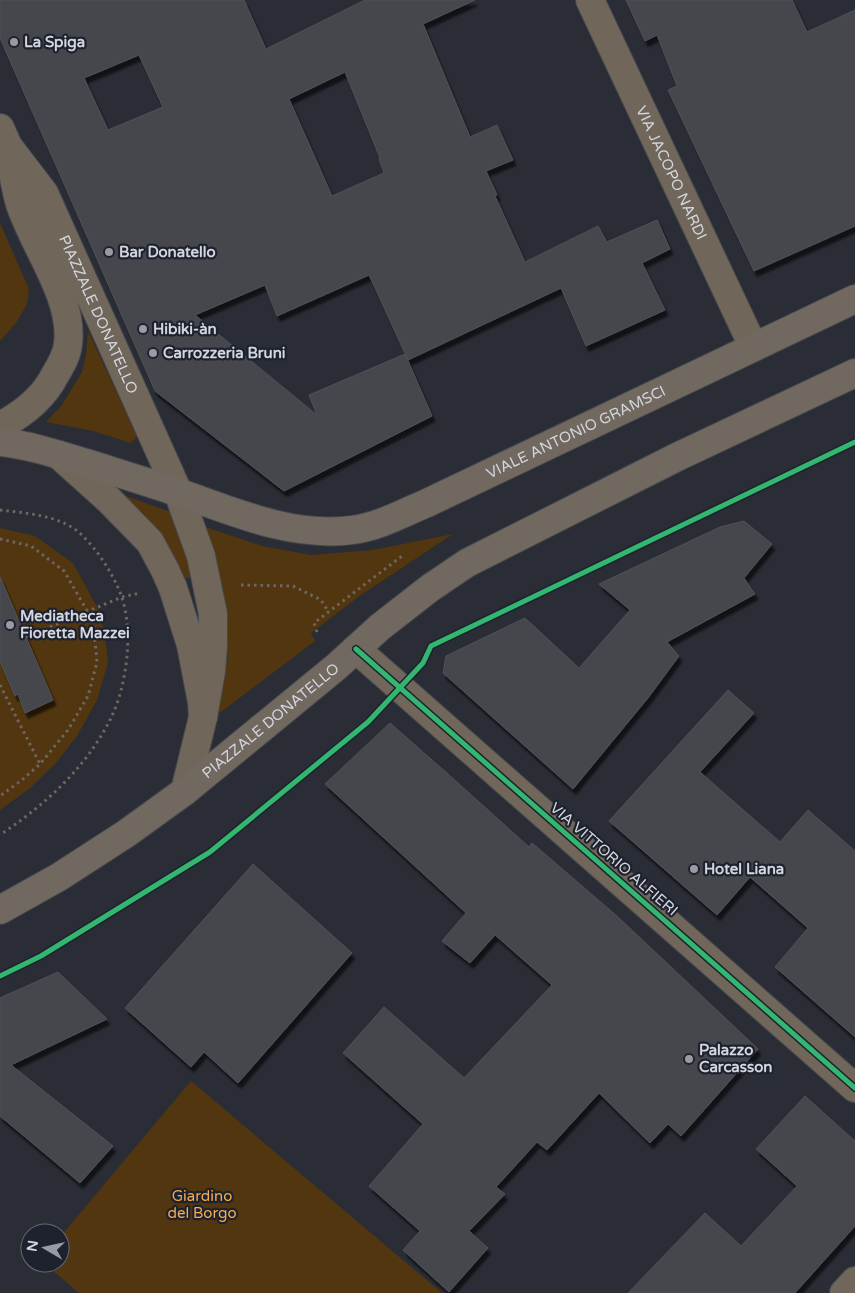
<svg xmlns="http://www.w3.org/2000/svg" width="855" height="1293" font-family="'Varela Round',sans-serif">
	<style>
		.green { fill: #52360f }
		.building { fill: #44474d; stroke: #4f5259; fill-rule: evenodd; filter: url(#shadow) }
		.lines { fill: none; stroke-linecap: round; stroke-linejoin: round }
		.minor-casing { stroke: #46494f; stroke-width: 30 }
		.primary-casing { stroke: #46494f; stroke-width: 30 }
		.path { stroke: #6c6762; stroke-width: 3; stroke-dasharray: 2.5 4; stroke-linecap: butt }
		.minor { stroke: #71665a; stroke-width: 28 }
		.primary { stroke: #71685f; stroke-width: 28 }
		.cycleway-casing { stroke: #1d222e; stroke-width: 8 }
		.cycleway { stroke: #33b770; stroke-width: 5 }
		.poi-dot { fill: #989ba4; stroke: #1d222e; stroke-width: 2 }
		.labels { text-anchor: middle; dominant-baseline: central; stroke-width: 4.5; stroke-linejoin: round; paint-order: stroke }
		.poi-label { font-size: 15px; font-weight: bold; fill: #d3d6df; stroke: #1d222e; text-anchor: start }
		.street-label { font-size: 15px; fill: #d3d6df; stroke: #1d222e }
		.park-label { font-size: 15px; fill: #f7ac4e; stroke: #1d222e }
	</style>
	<defs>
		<filter id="shadow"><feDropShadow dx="3" dy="5.5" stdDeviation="1" flood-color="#0009"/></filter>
	</defs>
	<rect width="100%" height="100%" fill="#2a2d35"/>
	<path class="green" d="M 0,223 L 29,289 L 27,304 L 16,323 L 0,341 Z
		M 88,331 L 137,436 L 131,443 L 93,431 L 46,422 L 62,405 L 82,372 L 86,356 Z
		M 114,492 L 171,512 L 193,576 L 185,579 L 170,550 L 147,521 Z
		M 202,526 L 262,546 L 311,555 L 373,550 L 453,534 L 361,595 L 311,633 L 315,641 L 217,715 L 224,648 Z
		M 0,528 L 35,536 L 73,563 L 97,607 L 105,634 L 108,663 L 97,700 L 77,736 L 56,763 L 29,789 L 0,810 Z
		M 191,1081 L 442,1293 L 79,1293 L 44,1263 L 60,1263 L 60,1237 Z"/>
	<path class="building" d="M 0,0 L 244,0 L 266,49 L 365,0 L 475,0 L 423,24 L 470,137 L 497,125 L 513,160 L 486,171 L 497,195 L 495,196 L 525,262 L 598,226 L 607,242 L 657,220 L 670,249 L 642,263 L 665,310 L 586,346 L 561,288 L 408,360 L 377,292 L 369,275 L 277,316 L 265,285 L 195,315 L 317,415 L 309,395 L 405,354 L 432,416 L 284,491 L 155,391 L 0,38 ZM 139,55 L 163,107 L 108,130 L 84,78 ZM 345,72 L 380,158 L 379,159 L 384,173 L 332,196 L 289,99 Z
		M 626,0 L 792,0 L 807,32 L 855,10 L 855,226 L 754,271 L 668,90 L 677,86 L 657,35 L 645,41 Z
		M 744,521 L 772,544 L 744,578 L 755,594 L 667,642 L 679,656 L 648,698 L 573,789 L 443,673 L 446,656 L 525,618 L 579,668 L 630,610 L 599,584 L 720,527 Z
		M 0,577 L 53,700 L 25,713 L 18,694 L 15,696 L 0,661 Z
		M 728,690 L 754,713 L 700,772 L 780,842 L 808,810 L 855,851 L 855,1037 L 775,967 L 808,928 L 750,877 L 717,915 L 609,821 Z
		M 390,723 L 448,774 L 529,847 L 532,843 L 617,916 L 758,1049 L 681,1136 L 668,1124 L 650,1143 L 599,1093 L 547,1150 L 537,1142 L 496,1187 L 505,1194 L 469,1231 L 488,1248 L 449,1292 L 403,1250 L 420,1231 L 369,1186 L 423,1124 L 343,1053 L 384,1007 L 464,1078 L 552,985 L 495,935 L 470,963 L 442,941 L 466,913 L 325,784 Z
		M 253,864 L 352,953 L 238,1083 L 204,1052 L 191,1067 L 125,1008 Z
		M 58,972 L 107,1019 L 11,1065 L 113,1146 L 80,1183 L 0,1116 L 0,998 Z
		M 805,1096 L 855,1141 L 855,1226 L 795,1293 L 628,1293 L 705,1213 L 741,1246 L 797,1186 L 756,1149 Z"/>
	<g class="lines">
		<defs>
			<g id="minor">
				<path id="s1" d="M 590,0 L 753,346"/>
				<path id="s2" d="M 0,128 L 8,146 L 44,193 L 178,492 L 201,556 L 213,614 L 213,645 L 211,671 L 203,717"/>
				<path d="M 0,426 C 23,414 43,399 55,375 C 61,365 67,355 68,344 C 74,298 34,247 20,204 C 15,188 13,169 9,152"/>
				<path d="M 59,455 L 109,500 L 150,542 L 165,570 L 173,588 L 191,645 L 202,702 L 203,717 L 185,791"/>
				<path d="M 356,649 L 855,1088"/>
				<path d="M 844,1293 L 855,1281"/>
			</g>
			<g id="primary">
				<path id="s3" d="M 0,442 C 32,445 65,457 96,466 C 130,477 164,487 197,499 C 246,517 299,537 352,530 C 378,527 403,513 427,503 L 855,299"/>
				<path id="s4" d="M 0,910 L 59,877 L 127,833 L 185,791 L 336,667 L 380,627 L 430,588 L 467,563 L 677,457 L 855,373"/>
			</g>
		</defs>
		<use href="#minor" class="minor-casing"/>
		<use href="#primary" class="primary-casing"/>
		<path class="path" d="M 0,510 C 25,513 55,515 76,530 C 84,536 91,545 97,552 C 107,566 115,579 121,595 C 134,630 127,685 111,718 C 86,768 46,804 0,835
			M 0,539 L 31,546 L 64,571 L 93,621 L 97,662 L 88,696 L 68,730 L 40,764 L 22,780 L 0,796
			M 241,585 L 293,586 L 321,600 L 328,611
			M 317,632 L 314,623 L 402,556
			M 26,637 L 122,597 L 140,593
			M 0,685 L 40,764"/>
		<use href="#minor" class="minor"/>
		<use href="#primary" class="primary"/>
		<defs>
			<path id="cycleway" d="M 356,649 L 855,1088
				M 0,976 L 41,956 L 210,852 L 368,722 L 423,663 L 431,646 L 855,442"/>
		</defs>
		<use href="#cycleway" class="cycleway-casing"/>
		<use href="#cycleway" class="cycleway"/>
	</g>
	<g class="poi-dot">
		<circle cx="14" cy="42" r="5"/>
		<circle cx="109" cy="252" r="5"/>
		<circle cx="143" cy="329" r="5"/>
		<circle cx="153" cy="353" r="5"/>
		<circle cx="10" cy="625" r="5"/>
		<circle cx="694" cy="869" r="5"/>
		<circle cx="689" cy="1059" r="5"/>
	</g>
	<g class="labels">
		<g class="poi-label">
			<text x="24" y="42">La Spiga</text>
			<text x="119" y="252">Bar Donatello</text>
			<text x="153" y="329">Hibiki-àn</text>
			<text x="163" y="353">Carrozzeria Bruni</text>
			<text x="20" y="616">Mediatheca<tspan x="20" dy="17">Fioretta Mazzei</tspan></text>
			<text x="704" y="869">Hotel Liana</text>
			<text x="699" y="1050">Palazzo<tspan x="699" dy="17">Carcasson</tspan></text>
		</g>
		<g class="street-label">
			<text stroke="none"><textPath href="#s1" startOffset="191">VIA JACOPO NARDI</textPath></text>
			<text stroke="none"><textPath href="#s2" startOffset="212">PIAZZALE DONATELLO</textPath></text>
			<text stroke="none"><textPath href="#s3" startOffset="610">VIALE ANTONIO GRAMSCI</textPath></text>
			<text stroke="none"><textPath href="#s4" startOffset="331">PIAZZALE DONATELLO</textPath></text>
			<text transform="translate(614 859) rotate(41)">VIA VITTORIO ALFIERI</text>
		</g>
		<g class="park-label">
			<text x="202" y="1196">Giardino<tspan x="202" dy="17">del Borgo</tspan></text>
		</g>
	</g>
	<g transform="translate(45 1248) rotate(279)"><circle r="24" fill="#1d222e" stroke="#666a75"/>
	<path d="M0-4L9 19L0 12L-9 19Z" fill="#989ba4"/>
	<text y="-8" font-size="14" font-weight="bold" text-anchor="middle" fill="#d3d6df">N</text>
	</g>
</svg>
